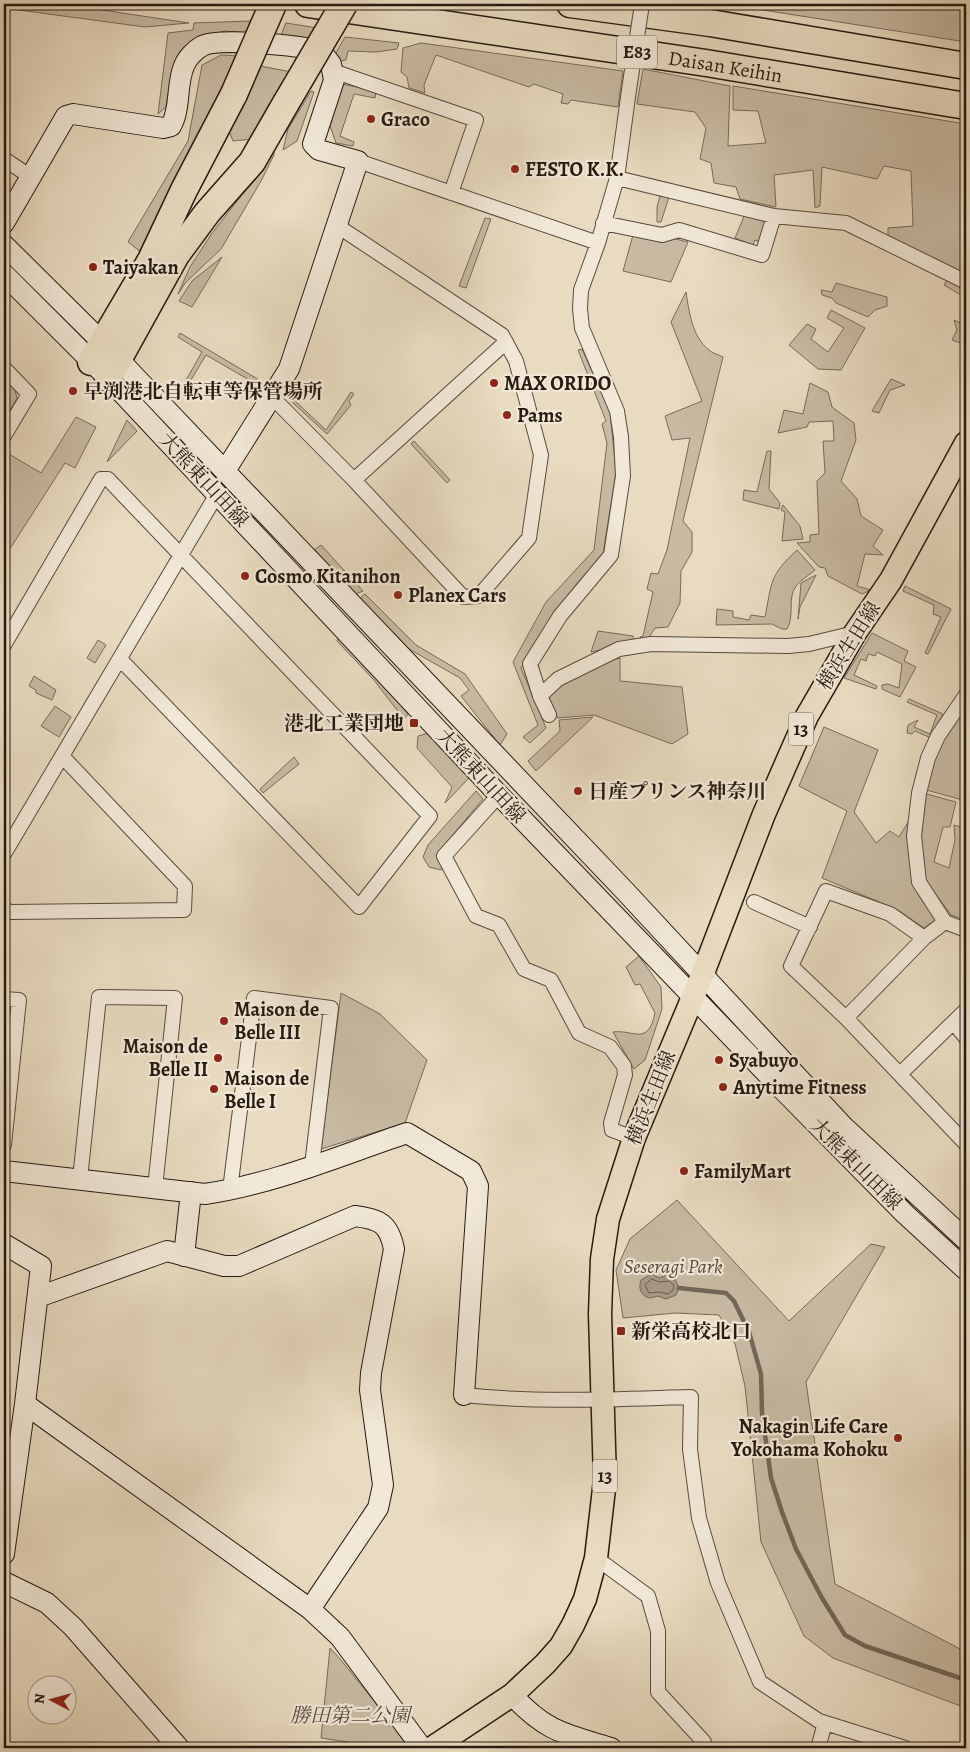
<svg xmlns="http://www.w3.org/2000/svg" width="970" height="1752" font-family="Alegreya,'Noto Serif JP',serif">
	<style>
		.green { fill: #c8baa3; stroke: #776a5a }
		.water { fill: #a79985; stroke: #736657 }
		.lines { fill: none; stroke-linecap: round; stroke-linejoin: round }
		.shore { stroke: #665a4b; stroke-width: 1 }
		.stream { stroke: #736657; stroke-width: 4.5 }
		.street-casing { stroke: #574a3d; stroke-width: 16 }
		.secondary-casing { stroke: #261a11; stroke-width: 22 }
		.primary-casing { stroke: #261a11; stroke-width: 25 }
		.highway-casing { stroke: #261a11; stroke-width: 29 }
		.street { stroke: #f1e8d7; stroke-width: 14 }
		.secondary { stroke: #f1e8d7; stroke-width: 20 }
		.primary { stroke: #e9dbc1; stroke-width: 22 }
		.highway { stroke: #e9dbc1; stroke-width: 26 }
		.street-bridge-casing { stroke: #574a3d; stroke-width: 16; stroke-linecap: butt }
		.highway-bridge-casing { stroke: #261a11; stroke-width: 29; stroke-linecap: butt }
		.street-bridge { stroke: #f1e8d7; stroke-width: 14 }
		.highway-bridge { stroke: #e9dbc1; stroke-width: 26 }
		.poi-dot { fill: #8f2418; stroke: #f1e8d7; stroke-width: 2 }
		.labels { text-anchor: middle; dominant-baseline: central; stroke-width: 4.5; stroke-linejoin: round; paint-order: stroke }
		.shield { fill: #f1e8d7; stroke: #63584c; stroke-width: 1 }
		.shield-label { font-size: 19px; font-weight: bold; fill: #261a11 }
		.street-label { font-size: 20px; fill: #261a11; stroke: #f1e8d7 }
		.poi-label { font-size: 20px; font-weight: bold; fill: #261a11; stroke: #f1e8d7; text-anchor: start }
		.park-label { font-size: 20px; font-style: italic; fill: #574a3d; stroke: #f1e8d7 }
	</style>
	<rect width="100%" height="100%" fill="#e9dbc1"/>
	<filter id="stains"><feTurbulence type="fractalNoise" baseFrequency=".004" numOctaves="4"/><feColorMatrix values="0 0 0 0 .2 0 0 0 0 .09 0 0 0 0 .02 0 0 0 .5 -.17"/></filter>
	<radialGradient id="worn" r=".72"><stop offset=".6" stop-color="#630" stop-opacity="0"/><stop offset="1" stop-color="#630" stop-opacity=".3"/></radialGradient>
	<path class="green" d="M 4,4 L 62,4 L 189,23 L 145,27 L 4,8 Z
		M 725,4 L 966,4 L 966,42 Z
		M 251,21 L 248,33 L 225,31 L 204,36 L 170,84 L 166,107 L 158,114 L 168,33 L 193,30 L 194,23 Z
		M 286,23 L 318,28 L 312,39 L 281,35 Z
		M 345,37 L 399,43 L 397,49 L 376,52 L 348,51 L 346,60 L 338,61 L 333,58 Z
		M 421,43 L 623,71 L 618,107 L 571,100 L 568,104 L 561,103 L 563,94 L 534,84 L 529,87 L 436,55 L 424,85 L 425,93 L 409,88 L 407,77 L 401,72 L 403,48 Z
		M 221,55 L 239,56 L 142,253 L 128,242 L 188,141 L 202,65 Z
		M 260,66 L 292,72 L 253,139 L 233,141 L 229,131 Z
		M 643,69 L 730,86 L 728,146 L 766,143 L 758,111 L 733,110 L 733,86 L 966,124 L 966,298 L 944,285 L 952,272 L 888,241 L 888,228 L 913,226 L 911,171 L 884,166 L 877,179 L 822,167 L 820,206 L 815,208 L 813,170 L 774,175 L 776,207 L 740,199 L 736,187 L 714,183 L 711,163 L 700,159 L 706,128 L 695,112 L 637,104 Z
		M 342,84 L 376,91 L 375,98 L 354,94 L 340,136 L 354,142 L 353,146 L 336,143 L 330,126 Z
		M 311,91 L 314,92 L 297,141 L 283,150 L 288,129 Z
		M 274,144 L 274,155 L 261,181 L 221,249 L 186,282 L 178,294 L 190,267 L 212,233 L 241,196 Z
		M 661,192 L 670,194 L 661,222 L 657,222 L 657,207 Z
		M 745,214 L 767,223 L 760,242 L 755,240 L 753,245 L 735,238 Z
		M 485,218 L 491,219 L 466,288 L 459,286 Z
		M 633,235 L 661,242 L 672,238 L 688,242 L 671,282 L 623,271 Z
		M 222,257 L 192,307 L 179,301 L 192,281 Z
		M 836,283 L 887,297 L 887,306 L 875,310 L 868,317 L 836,303 L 832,298 L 822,295 L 821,290 L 832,292 Z
		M 686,292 C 689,311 692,337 709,350 C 712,353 719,355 723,357 L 683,521 L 692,532 L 692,552 L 681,571 L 680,603 L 668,627 L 655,628 L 646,642 L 640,642 L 640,637 L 643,636 L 653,592 L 647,589 L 651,573 L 658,574 L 667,550 L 690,438 L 672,440 L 665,416 L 702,401 L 671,322 Z
		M 831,310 L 865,328 L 841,370 L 818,369 L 789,345 L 807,324 L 816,329 L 811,339 L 828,352 L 844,328 L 827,318 Z
		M 954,320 L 961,323 L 965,333 L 960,343 L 952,340 L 957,330 Z
		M 180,333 L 261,381 L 258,385 L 206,355 L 180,398 L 177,396 L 202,352 L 178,337 Z
		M 582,349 L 610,412 L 616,472 L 603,554 L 575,586 L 521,668 L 546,728 L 530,743 L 523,737 L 538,725 L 513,662 L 546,602 L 594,550 L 607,443 L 602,424 L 606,421 L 578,350 Z
		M 4,377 L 14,387 L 17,398 L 4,421 Z
		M 891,379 L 905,385 L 890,390 L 879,413 L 872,411 Z
		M 810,383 L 828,392 L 832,407 L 854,423 L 856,440 L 841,481 L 857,499 L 861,516 L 883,530 L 873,546 L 883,555 L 865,554 L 857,586 L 871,590 L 862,594 L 828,576 L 825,568 L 819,567 L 797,543 L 810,542 L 810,535 L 819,534 L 817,481 L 825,473 L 823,441 L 834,441 L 833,421 L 809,422 L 807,427 L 778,433 L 784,410 L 803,414 Z
		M 351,392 L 354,394 L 349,401 L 351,405 L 327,434 L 292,402 L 294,400 L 326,430 Z
		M 76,417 L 96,427 L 75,468 L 65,463 L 4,558 L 4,464 L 9,454 L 41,473 Z
		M 127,420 L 137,431 L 107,462 Z
		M 414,441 L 450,480 L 447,483 L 411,444 Z
		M 767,451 L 771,451 L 769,489 L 780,503 L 779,509 L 743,500 L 744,490 L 757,492 Z
		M 783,505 L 800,526 L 803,539 L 782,541 L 785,512 L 781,510 Z
		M 321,545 L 363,591 L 353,595 L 314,550 Z
		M 797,550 L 815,570 C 809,575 801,580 796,586 C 787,598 795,616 787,629 L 782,629 L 772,624 L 716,625 L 717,609 L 733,611 L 733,617 L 749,620 L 751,615 L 765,617 C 772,582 769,576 797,550 Z
		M 816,575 L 800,607 L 798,619 L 801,583 Z
		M 905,586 L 951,609 L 928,654 L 925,653 L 941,617 L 933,614 L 934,605 L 903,591 Z
		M 365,594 L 416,645 L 465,674 L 507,734 L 500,745 L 461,696 L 469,690 L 460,678 L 409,649 L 359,599 Z
		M 598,631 L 633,636 L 635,642 L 591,652 Z
		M 872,633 L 908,651 L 904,661 L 916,667 L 900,697 L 882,689 L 882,685 L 888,684 L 899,688 L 902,664 L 877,652 L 875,656 L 868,654 L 866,661 L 861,659 L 854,675 L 877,686 L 876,689 L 844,678 Z
		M 341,634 L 408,714 L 404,719 L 373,679 L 337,641 Z
		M 98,640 L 106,645 L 95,663 L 87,658 Z
		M 620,658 L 620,681 L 682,687 L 688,734 L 672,744 L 594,715 L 558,718 L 548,696 C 569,676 593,665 620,658 Z
		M 34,676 L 56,690 L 52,700 L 36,693 L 36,690 L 29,686 Z
		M 909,699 L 943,714 L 931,738 L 915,731 L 912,734 L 907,733 L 908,725 L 918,720 L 914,727 L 930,734 L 937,715 L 907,702 Z
		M 55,706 L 71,717 L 59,737 L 41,726 Z
		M 966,706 L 966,801 L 923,789 L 943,735 Z
		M 593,717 L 536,771 L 528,761 L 560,731 L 559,720 Z
		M 824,727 L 878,750 L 854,812 L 876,843 L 890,831 L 899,837 L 910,819 L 913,880 L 937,919 L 924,928 L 898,910 L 822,878 L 847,811 L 799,786 Z
		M 433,732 L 470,777 L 445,803 L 452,787 L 417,748 L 418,736 Z
		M 294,757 L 299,764 L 263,793 L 260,789 Z
		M 476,791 L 483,799 L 439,851 L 443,860 L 441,870 L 429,867 L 423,857 L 428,845 Z
		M 923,793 L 956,802 L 950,827 L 943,827 L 934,862 L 949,868 L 955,840 L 954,825 L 966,829 L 966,920 L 951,915 L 924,878 L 919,836 Z
		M 639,956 L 661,987 L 662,1009 L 645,1060 L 634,1069 L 613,1032 C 633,1029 648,1047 655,1013 L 640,984 L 635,985 L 626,967 Z
		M 341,993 L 380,1014 L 427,1060 L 405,1123 L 321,1149 Z
		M 677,1200 L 789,1321 L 871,1244 L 885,1247 L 806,1382 L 835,1584 L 966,1652 L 966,1708 L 833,1658 L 804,1636 L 761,1542 L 745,1386 L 735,1344 L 719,1315 L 675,1313 L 623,1318 L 616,1270 L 630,1239 Z
		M 330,1648 L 341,1660 L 412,1748 L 364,1748 L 361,1744 L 321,1738 Z"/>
	<path class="water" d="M 652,1274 L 659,1278 L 667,1275 L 674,1277 L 679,1288 L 676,1295 L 666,1299 L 658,1296 L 650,1298 C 641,1296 638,1289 641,1280 Z"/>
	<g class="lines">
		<path class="shore" d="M 652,1279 L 659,1282 L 669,1281 L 674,1285 L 673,1290 L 668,1294 L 659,1292 L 649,1293 L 645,1285 Z"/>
		<path class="stream" d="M 679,1288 L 726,1293 L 734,1301 L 749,1332 L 761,1374 L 762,1413 L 771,1478 L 782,1512 L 796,1549 L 822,1598 L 845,1635 L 865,1646 L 966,1680"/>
		<defs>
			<path id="street" d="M 333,71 L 476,120 L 451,193
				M 4,159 L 31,177
				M 358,161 L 598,243
				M 617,178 L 774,216 L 846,223 L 962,280
				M 603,223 L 662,235 L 679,230 L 762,255 L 774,216
				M 4,368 L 29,394 L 4,436
				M 273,398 L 354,480 L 463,597 L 479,596 L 529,538 L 541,455 L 516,361 L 502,335 L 336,225
				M 354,480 L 506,342
				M 4,645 L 101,479 L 108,479 L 430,816 L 359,907 L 120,659
				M 966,695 L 938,736 L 928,758 L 919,793 L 914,836 L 919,882 L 945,922 L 966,930
				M 540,696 L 558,679 L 619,649 L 651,644 L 788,646 L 809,644 L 855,633
				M 549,715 L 540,696 L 530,664 L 560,616 L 611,555 L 623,476 L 621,437 L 617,411 L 582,328 L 580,309 L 581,290 L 598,243 L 617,178 L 629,90
				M 499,795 L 444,856 L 476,916 L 499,925 L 524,969 L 551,980 L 579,1033 L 610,1047 L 624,1066 L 625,1075 L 611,1123 L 612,1130 L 634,1138
				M 4,854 L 217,494
				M 754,902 L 810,927
				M 4,909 L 10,912 L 184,910 L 185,886 L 62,756
				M 924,938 L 890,914 L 826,891 L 791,966 L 846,1018 L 966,1144
				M 4,999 L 19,1000 L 4,1145
				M 846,1018 L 924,938 L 945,922
				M 954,1023 L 966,1038
				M 900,1074 L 966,1010
				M 80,1179 L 99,997 L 175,998 L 155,1188
				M 230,1190 L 254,998 L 331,1008 L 312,1165
				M 464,1395 C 539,1403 616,1399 691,1397 L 690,1449 L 699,1518 L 718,1583 L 760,1682 L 819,1721 L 905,1748
				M 596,1558 L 648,1596 L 658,1631 L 658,1692 L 704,1742
				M 818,1748 L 825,1723"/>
			<path id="secondary" d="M 4,223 L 66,116 L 73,114 L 163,128 L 171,126 C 181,108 176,85 184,66 C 187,58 195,50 202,46 C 218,37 301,46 321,51 L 331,64 L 334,80 L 313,144 L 319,150 L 358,161 L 289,369 L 225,471
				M 4,245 L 103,343 L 624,890 L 843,1126 L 966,1240
				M 4,274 L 108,378 L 499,795 L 775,1082 L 905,1214 L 966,1270
				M 4,1171 L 205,1194 C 274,1184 341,1155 407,1133 L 471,1171 L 478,1186 L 464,1395
				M 4,1244 L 41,1266 L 25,1404 L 4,1554
				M 184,1256 L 191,1192
				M 38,1297 L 167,1251 L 224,1266 L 239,1266 L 355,1216 C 380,1219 389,1224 394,1249 L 371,1373 L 370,1390 L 383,1485 L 378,1508 L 310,1609
				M 25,1404 L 310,1609 L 340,1637 L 422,1748
				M 4,1582 L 47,1603 L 73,1627 L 179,1748
				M 512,1695 C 546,1732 565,1734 611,1748"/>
			<path id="primary" d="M 432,1748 L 512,1695 L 545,1664 L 561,1646 L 573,1625 L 585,1599 L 596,1558 L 605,1480 L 600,1314 L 602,1259 L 608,1219 L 634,1138 L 703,973 L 764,814 L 807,716 L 855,633 L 891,580 L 966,443"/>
			<g id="highway">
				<path id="s1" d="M 308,4 L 706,63 L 966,106"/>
				<path d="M 570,4 L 710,23 L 966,66"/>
				<path d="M 91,362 L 151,260 L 184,190 L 234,94"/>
				<path d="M 108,378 L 176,255 L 207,213 L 252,162 L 286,103"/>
			</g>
		</defs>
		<use href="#street" class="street-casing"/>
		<use href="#secondary" class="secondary-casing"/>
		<use href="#primary" class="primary-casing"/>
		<use href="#highway" class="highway-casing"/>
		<use href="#street" class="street"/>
		<use href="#secondary" class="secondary"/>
		<use href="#primary" class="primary"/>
		<use href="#highway" class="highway"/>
		<defs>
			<path id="street-bridge" d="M 629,90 L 642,4"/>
			<path id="highway-bridge" d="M 234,94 L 273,4
				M 286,103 L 344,4"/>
		</defs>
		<use href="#street-bridge" class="street-bridge-casing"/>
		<use href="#highway-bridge" class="highway-bridge-casing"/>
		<use href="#street-bridge" class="street-bridge"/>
		<use href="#highway-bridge" class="highway-bridge"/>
	</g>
	<g class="poi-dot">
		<circle cx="371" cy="119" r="5"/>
		<circle cx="515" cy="169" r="5"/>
		<circle cx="93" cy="267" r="5"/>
		<circle cx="494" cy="383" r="5"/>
		<circle cx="73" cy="391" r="5"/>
		<circle cx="507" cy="415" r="5"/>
		<circle cx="245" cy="576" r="5"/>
		<circle cx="398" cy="595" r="5"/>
		<rect x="409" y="718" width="10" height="10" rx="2.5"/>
		<circle cx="578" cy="791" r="5"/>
		<circle cx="224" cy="1021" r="5"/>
		<circle cx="218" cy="1058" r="5"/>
		<circle cx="719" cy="1060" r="5"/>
		<circle cx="723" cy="1087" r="5"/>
		<circle cx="214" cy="1089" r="5"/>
		<circle cx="684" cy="1171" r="5"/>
		<rect x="616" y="1326" width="10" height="10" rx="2.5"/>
		<circle cx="898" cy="1438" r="5"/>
	</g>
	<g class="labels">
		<g class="shield">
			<rect x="617" y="35.5" width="40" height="33" rx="4"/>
			<rect x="788.5" y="712.5" width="25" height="33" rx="4"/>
			<rect x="592.5" y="1459.5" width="25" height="33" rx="4"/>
		</g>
		<g class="shield-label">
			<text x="637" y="52">E83</text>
			<text x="801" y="729">13</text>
			<text x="605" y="1476">13</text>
		</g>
		<g class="street-label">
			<text stroke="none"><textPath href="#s1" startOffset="422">Daisan Keihin</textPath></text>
			<text transform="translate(204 480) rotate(47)">大熊東山田線</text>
			<text transform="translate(849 646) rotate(-58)">横浜生田線</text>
			<text transform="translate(481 776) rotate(47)">大熊東山田線</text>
			<text transform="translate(651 1098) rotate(-68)">横浜生田線</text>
			<text transform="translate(856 1164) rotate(45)">大熊東山田線</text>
		</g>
		<g class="poi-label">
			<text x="381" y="119">Graco</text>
			<text x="525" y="169">FESTO K.K.</text>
			<text x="103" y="267">Taiyakan</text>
			<text x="504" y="383">MAX ORIDO</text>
			<text x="83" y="391">早渕港北自転車等保管場所</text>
			<text x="517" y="415">Pams</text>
			<text x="255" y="576">Cosmo Kitanihon</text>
			<text x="408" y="595">Planex Cars</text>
			<text x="404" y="723" text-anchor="end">港北工業団地</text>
			<text x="588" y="791">日産プリンス神奈川</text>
			<text x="234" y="1009">Maison de<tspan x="234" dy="23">Belle III</tspan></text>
			<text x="208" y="1046" text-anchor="end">Maison de<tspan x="208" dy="23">Belle II</tspan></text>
			<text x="729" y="1060">Syabuyo</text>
			<text x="224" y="1078">Maison de<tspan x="224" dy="23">Belle I</tspan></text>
			<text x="733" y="1087">Anytime Fitness</text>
			<text x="694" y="1171">FamilyMart</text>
			<text x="631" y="1331">新栄高校北口</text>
			<text x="888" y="1426" text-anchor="end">Nakagin Life Care<tspan x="888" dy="23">Yokohama Kohoku</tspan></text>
		</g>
		<g class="park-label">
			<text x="673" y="1266">Seseragi Park</text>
			<text x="350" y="1715">勝田第二公園</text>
		</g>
	</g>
	<rect width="970" height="1752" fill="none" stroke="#e9dbc1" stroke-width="20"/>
	<rect x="5" y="5" width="960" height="1742" fill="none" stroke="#261a11" stroke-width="2.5"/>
	<rect x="10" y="10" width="950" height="1732" fill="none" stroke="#261a11"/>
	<g transform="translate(52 1700) rotate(276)"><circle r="24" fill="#f1e8d7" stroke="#a09688"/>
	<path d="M0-4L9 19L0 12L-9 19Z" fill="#8f2418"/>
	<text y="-8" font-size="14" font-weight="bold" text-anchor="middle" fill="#261a11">N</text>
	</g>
	<rect width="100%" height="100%" filter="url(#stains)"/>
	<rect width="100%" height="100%" fill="url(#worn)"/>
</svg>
